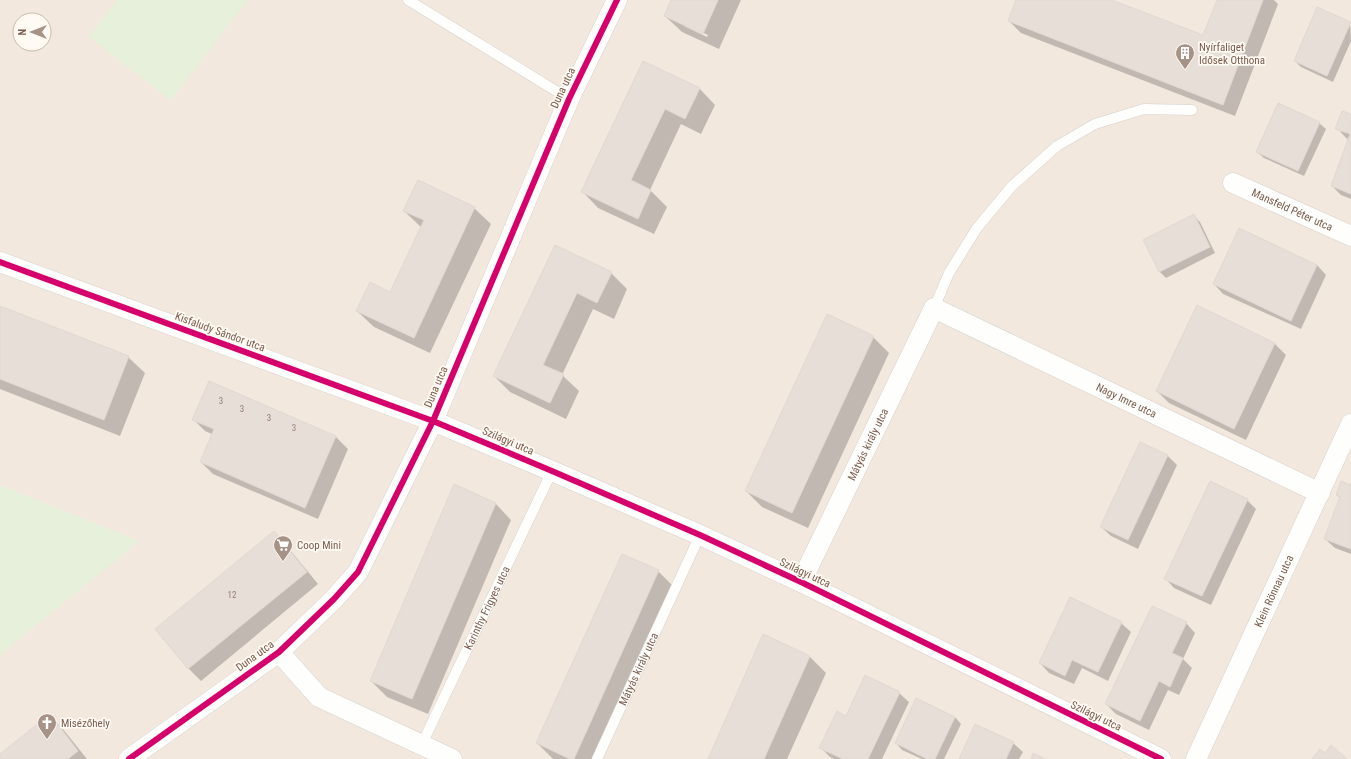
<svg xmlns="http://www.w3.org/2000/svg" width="1351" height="759" font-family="'Roboto Condensed',sans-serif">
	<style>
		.residential { fill: #f2e8de; fill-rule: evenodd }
		.green { fill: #e7f0db }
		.shadow { fill: #0003; fill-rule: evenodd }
		.building { fill: #e6ded7; stroke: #e2d8d2 }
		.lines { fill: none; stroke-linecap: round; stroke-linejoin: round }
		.service-casing { stroke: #d7d1cb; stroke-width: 11 }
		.minor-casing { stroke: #d7d1cb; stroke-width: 21 }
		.service { stroke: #fefefd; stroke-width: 10 }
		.minor { stroke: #fefefd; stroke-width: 20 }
		.cycleway-casing { stroke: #fffaf3; stroke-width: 8 }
		.cycleway { stroke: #d6006c; stroke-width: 6 }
		.labels { text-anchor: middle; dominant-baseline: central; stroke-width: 3.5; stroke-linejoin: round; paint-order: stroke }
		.number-label { font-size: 9px; fill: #977e72 }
		.poi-label { font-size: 11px; fill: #7a5c4d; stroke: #fffaf3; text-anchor: start }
		.street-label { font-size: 11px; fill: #7a5c4d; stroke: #fffaf3 }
	</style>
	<rect width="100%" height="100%" fill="#f9f5f0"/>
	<path class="residential" d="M 0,0 L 1351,0 L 1351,759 L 0,759 L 0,655 L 138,541 L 0,485 ZM 20,20 L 44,20 L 44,44 L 20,44 Z"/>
	<path class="green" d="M 117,0 L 248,0 L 171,100 L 89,37 Z
		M 0,485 L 139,541 L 0,655 Z"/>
	<path class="shadow" d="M 673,0 L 741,0 L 719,49 L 682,32 L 665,16 ZM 684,24 L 708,35 L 707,37 L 684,26 Z
		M 1018,0 L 1109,0 L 1204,37 L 1218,0 L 1274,0 L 1278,4 L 1235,116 L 1021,33 L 1009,21 Z
		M 1350,22 L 1351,41 L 1333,82 L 1301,67 L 1295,61 Z
		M 643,62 L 699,88 L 715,105 L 701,134 L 681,124 L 650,190 L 667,207 L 654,234 L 598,208 L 582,191 Z
		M 1351,115 L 1351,199 L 1341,195 L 1332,186 L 1349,139 L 1346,138 L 1337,128 Z
		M 1319,123 L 1326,129 L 1304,176 L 1264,158 L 1257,152 Z
		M 474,208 L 491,224 L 430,353 L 374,327 L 357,311 L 391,293 L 421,227 L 404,211 Z
		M 1194,216 L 1200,222 L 1215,253 L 1166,278 L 1160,272 L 1144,240 Z
		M 555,246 L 611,273 L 627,289 L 614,319 L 593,309 L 562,375 L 579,391 L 566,419 L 510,392 L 494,376 Z
		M 1317,265 L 1326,275 L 1301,329 L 1223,294 L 1214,284 Z
		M 0,307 L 128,357 L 145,373 L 120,436 L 0,389 Z
		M 873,337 L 889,353 L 808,528 L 762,507 L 746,491 Z
		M 1274,343 L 1286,355 L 1246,440 L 1169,403 L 1157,391 Z
		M 209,382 L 336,437 L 348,449 L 318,519 L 213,474 L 201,462 L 212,434 L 205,431 L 193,419 Z
		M 1167,455 L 1177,465 L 1138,549 L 1111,536 L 1101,527 Z
		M 1351,485 L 1351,554 L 1335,548 L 1325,539 L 1340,498 L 1337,495 Z
		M 1247,500 L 1256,509 L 1211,605 L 1174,588 L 1165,578 Z
		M 495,503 L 511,520 L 428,714 L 387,697 L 371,681 Z
		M 274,533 L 286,545 L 318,584 L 201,681 L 189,669 L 156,629 Z
		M 658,571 L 674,587 L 597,759 L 553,759 L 537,743 Z
		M 1121,623 L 1131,632 L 1108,681 L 1082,668 L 1074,684 L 1049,673 L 1040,663 Z
		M 1186,623 L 1195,633 L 1183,659 L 1192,668 L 1179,695 L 1168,690 L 1149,730 L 1116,714 L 1106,704 Z
		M 809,656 L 826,673 L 787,759 L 709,759 Z
		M 899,693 L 909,702 L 882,759 L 834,759 L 830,757 L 821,748 Z
		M 50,716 L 62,728 L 87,759 L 0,759 L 0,755 Z
		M 955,717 L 961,724 L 944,759 L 922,759 L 902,750 L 896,743 Z
		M 1013,743 L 1023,752 L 1019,759 L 960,759 Z"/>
	<path class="building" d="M 671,0 L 718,0 L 703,34 L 664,16 Z
		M 1016,0 L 1112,0 L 1203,35 L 1217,0 L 1263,0 L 1223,105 L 1008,21 Z
		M 1317,7 L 1351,22 L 1327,76 L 1294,61 Z
		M 643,61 L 700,88 L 685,119 L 665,109 L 631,180 L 651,190 L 638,219 L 581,192 Z
		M 1278,103 L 1320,122 L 1298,171 L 1256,152 Z
		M 1342,111 L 1351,114 L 1351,194 L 1331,186 L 1350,134 L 1335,129 Z
		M 418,180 L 475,207 L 414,338 L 356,311 L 370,282 L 390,292 L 424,220 L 403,211 Z
		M 1194,214 L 1210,247 L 1159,272 L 1143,240 Z
		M 1239,228 L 1317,265 L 1291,321 L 1213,284 Z
		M 555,245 L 612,272 L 597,303 L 577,293 L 543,365 L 564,374 L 550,403 L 493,376 Z
		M 1197,305 L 1275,343 L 1234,429 L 1156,391 Z
		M 0,306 L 129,356 L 104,420 L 0,379 Z
		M 827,314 L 874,336 L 792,513 L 745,491 Z
		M 209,381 L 336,436 L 305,508 L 200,462 L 214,429 L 192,420 Z
		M 1140,442 L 1168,455 L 1128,540 L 1100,527 Z
		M 1210,481 L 1248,499 L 1202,596 L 1164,579 Z
		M 1341,481 L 1350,485 L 1351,483 L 1351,549 L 1324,539 L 1340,496 L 1336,495 Z
		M 454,484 L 496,503 L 412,699 L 370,681 Z
		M 274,531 L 307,572 L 188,669 L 155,629 Z
		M 622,554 L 659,570 L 574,759 L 570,759 L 536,743 Z
		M 1070,597 L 1122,622 L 1098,672 L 1072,660 L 1065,676 L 1039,663 Z
		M 1152,606 L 1187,622 L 1172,653 L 1183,658 L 1170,687 L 1159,681 L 1140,721 L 1105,704 Z
		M 763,634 L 810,656 L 764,759 L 708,759 Z
		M 865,675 L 900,692 L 868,759 L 843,759 L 819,748 L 837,711 L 846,716 Z
		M 916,698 L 955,717 L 935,759 L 927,759 L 895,743 Z
		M 50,714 L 78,751 L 68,759 L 0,759 L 0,754 Z
		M 975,724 L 1014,742 L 1006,759 L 959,759 Z
		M 1331,745 L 1347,759 L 1312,759 L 1320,749 L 1325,753 Z
		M 1033,753 L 1046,759 L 1031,759 Z"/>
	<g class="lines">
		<defs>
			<g id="service">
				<path d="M 408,0 L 569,99"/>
				<path d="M 934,308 L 949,273 L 977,228 L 1012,186 L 1057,146 L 1095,124 L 1144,109 L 1192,110"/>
				<path id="s1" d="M 421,746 L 552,471"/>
				<path id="s2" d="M 597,759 L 700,535"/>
			</g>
			<g id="minor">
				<path id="s3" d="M 1233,183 L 1351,236"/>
				<path d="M 0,262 L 433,421 L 552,471 L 700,535 L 801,582 L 1161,759"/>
				<path id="s4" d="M 801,582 L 934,308 L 1320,493"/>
				<path d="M 279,652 L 319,697 L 452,759"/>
				<path d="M 129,759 L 279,652 L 334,599 L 358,572 L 433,421 L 569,99 L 617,0"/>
				<path id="s5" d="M 1196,759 L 1351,424"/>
			</g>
		</defs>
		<use href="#service" class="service-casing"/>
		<use href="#minor" class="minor-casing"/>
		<use href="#service" class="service"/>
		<use href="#minor" class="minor"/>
		<defs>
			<path id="cycleway" d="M 0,262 L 433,421 L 552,471 L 700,535 L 801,582 L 1161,759
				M 129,759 L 279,652 L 334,599 L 358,572 L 433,421 L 569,99 L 617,0"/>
		</defs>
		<use href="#cycleway" class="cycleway-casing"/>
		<use href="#cycleway" class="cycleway"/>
	</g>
	<defs>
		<symbol id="building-pin" viewBox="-11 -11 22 30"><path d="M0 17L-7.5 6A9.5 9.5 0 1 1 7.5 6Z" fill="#a69286" stroke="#fffaf3"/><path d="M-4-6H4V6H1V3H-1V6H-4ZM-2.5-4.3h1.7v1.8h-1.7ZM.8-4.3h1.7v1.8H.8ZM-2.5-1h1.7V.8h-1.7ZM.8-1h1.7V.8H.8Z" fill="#fff"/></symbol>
		<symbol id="supermarket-pin" viewBox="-11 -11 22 30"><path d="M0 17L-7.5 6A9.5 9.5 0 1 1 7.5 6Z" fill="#a69286" stroke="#fffaf3"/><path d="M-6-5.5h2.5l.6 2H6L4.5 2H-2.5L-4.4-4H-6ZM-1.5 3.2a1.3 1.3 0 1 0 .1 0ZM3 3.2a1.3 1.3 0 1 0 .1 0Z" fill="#fff"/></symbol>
		<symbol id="church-pin" viewBox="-11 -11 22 30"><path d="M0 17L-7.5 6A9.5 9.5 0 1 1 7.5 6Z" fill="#a69286" stroke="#fffaf3"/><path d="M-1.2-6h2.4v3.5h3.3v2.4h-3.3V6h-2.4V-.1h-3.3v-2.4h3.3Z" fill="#fff"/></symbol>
	</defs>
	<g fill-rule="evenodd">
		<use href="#building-pin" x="1174" y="42" width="22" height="30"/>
		<use href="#supermarket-pin" x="272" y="534" width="22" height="30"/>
		<use href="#church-pin" x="36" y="712" width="22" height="30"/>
	</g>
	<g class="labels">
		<g class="number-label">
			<text x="221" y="401">3</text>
			<text x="242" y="409">3</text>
			<text x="269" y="418">3</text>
			<text x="294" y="428">3</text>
			<text x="232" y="595">12</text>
		</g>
		<g class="poi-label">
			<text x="1199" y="47">Nyírfaliget<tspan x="1199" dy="13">Idősek Otthona</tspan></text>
			<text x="297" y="545">Coop Mini</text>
			<text x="61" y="723">Misézőhely</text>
		</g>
		<g class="street-label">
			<text transform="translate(563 88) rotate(-65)">Duna utca</text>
			<text stroke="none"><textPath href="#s3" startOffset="65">Mansfeld Péter utca</textPath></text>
			<text transform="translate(220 332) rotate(20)">Kisfaludy Sándor utca</text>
			<text transform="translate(436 387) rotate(-67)">Duna utca</text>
			<text stroke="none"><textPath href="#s4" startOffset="518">Nagy Imre utca</textPath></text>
			<text transform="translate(508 441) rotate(23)">Szilágyi utca</text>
			<text stroke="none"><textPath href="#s4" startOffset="153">Mátyás király utca</textPath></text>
			<text transform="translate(805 573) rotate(25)">Szilágyi utca</text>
			<text stroke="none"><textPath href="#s5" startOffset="185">Klein Rönnau utca</textPath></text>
			<text stroke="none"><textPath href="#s1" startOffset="153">Karinthy Frigyes utca</textPath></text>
			<text transform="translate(255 656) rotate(-36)">Duna utca</text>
			<text stroke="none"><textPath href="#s2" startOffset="99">Mátyás király utca</textPath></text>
			<text transform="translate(1096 716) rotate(26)">Szilágyi utca</text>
		</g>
	</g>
	<g transform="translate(32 32) rotate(270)"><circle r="19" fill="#fffaf3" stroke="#cabbb1"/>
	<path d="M0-3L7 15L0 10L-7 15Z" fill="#a69286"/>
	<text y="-6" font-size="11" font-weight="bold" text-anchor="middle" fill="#7a5c4d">N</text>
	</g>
</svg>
